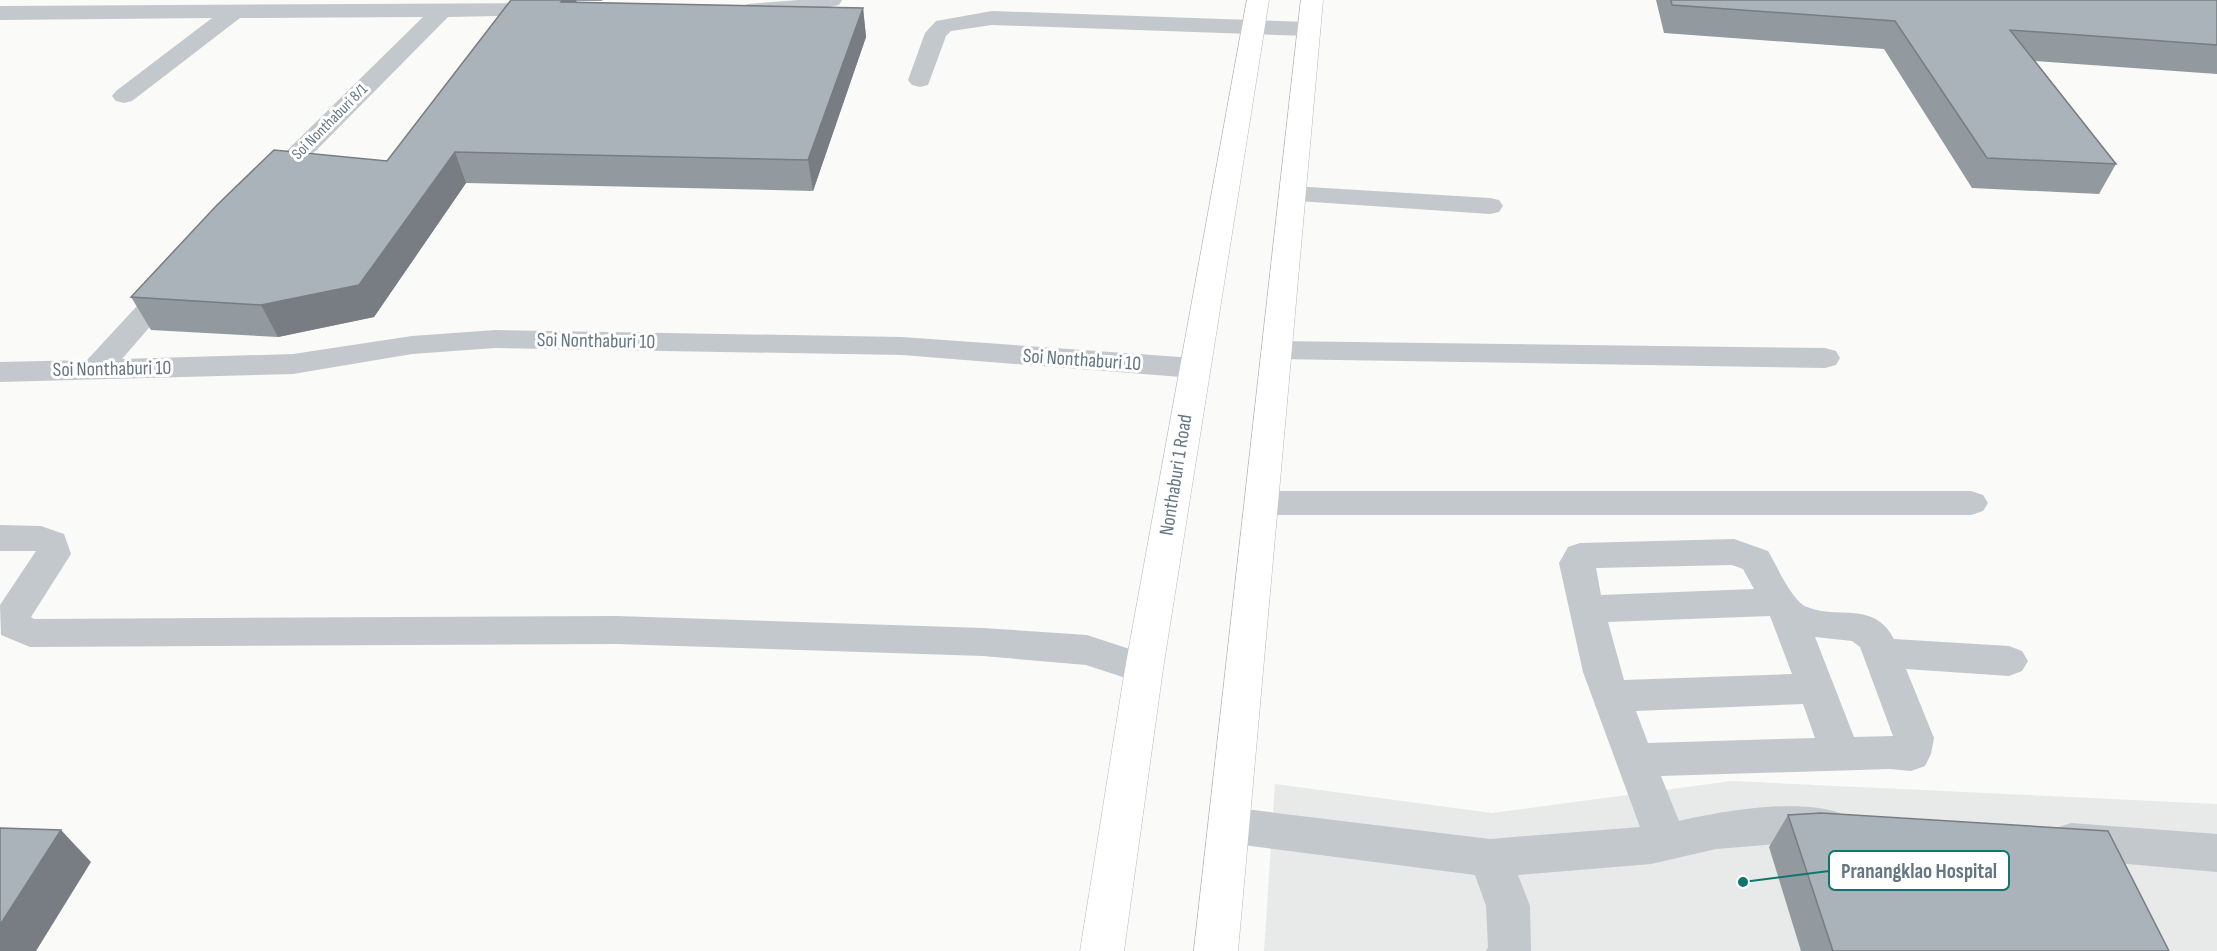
<svg xmlns="http://www.w3.org/2000/svg" width="2217" height="951" font-family="'Sofia Sans Condensed',sans-serif">
	<style>
		.built { fill: #e8e9e9 }
		.lines { fill: none; stroke-linecap: round; stroke-linejoin: round }
		.major-casing { stroke: #b5babe; stroke-width: 1 }
		.minor { fill: #c3c8cc; fill-rule: evenodd }
		.major { fill: #fff; fill-rule: evenodd }
		.wall { fill: #929a9f }
		.shaded-wall { fill: #777d82 }
		.building { fill: #aab3b9; stroke: #777d82; stroke-width: 1.5 }
		.labels { text-anchor: middle; dominant-baseline: central; stroke-width: 6; stroke-linejoin: round; paint-order: stroke }
		.far-street-label { font-size: 16px; fill: #657683; stroke: #fff }
		.street-label { font-size: 20px; fill: #657683; stroke: #fff }
		.leader { fill: none; stroke: #0f766e; stroke-width: 2 }
		.callout-dot { fill: #0f766e; stroke: #fff; stroke-width: 2 }
		.callout { fill: #fff; stroke: #0f766e; stroke-width: 2 }
		.callout-label { font-size: 21px; text-anchor: middle; font-weight: bold; fill: #657683 }
	</style>
	<rect width="100%" height="100%" fill="#fafaf8"/>
	<path class="built" d="M 1732,781 L 2217,804 L 2217,951 L 1264,951 L 1275,784 L 1492,813 Z"/>
	<g class="lines">
		<defs>
			<path id="major" d="M 1247,0 L 1269,0 L 1163,669 L 1124,951 L 1080,951 L 1125,669 Z
				M 1301,0 L 1323,0 L 1238,951 L 1194,951 Z"/>
		</defs>
		<use href="#major" class="major-casing"/>
		<path class="minor" d="M 799,0 L 842,0 L 839,5 C 811,11 776,21 747,14 L 744,9 L 747,4 Z
			M 547,3 L 555,5 L 558,10 L 555,15 L 448,17 L 277,190 L 268,192 L 259,190 L 255,184 L 259,178 L 423,17 L 240,18 L 132,101 L 124,103 L 116,101 L 112,96 L 116,91 L 212,18 L 0,20 L 0,6 Z
			M 992,11 L 1309,22 L 1317,24 L 1320,29 L 1317,34 L 1309,36 L 992,25 L 951,31 L 946,36 L 928,85 L 920,87 L 912,85 L 908,80 L 925,33 L 936,21 Z
			M 1292,186 L 1490,198 L 1499,200 L 1503,206 L 1499,212 L 1490,214 L 1283,200 L 1279,194 L 1283,188 Z
			M 172,276 L 182,279 L 186,285 L 122,359 L 293,354 L 412,336 L 495,330 L 902,337 L 1194,358 L 1205,361 L 1209,368 L 1205,375 L 1194,378 L 902,355 L 495,348 L 412,354 L 293,374 L 0,382 L 0,362 L 87,360 L 162,279 Z
			M 1276,341 L 1825,348 L 1836,351 L 1840,358 L 1836,365 L 1825,368 L 1276,359 L 1265,357 L 1261,350 L 1265,343 Z
			M 1261,491 L 1971,491 L 1983,495 L 1988,503 L 1983,511 L 1971,515 L 1261,515 L 1249,511 L 1244,503 L 1249,495 Z
			M 0,525 L 41,526 L 64,534 L 71,554 L 31,617 L 34,619 L 616,616 L 983,628 L 1087,635 L 1157,658 L 1163,669 L 1157,680 L 1144,684 L 1086,665 L 983,656 L 616,644 L 30,647 L 1,635 L 0,605 L 36,551 L 0,551 Z
			M 1734,539 L 1768,551 C 1777,566 1792,601 1807,607 C 1838,620 1874,600 1894,639 L 2009,646 L 2022,651 L 2028,661 L 2022,671 L 2009,676 L 1906,669 L 1934,738 L 1931,754 L 1925,766 L 1911,771 L 1890,769 L 1661,776 L 1679,821 C 1723,811 1797,798 1840,813 L 1846,826 L 1840,839 L 1825,844 L 1801,842 L 1716,849 L 1651,864 L 1518,875 L 1530,906 L 1531,951 L 1486,951 L 1488,947 L 1486,906 L 1475,875 L 1228,843 L 1213,838 L 1207,825 L 1213,812 L 1228,807 L 1490,839 L 1640,827 L 1583,672 L 1559,563 L 1568,547 L 1580,543 ZM 1732,565 L 1743,569 L 1754,589 L 1601,595 L 1596,568 ZM 1770,616 L 1792,674 L 1624,680 L 1608,622 ZM 1815,637 L 1852,641 L 1860,647 L 1893,736 L 1854,737 ZM 1803,704 L 1815,738 L 1648,743 L 1636,711 Z
			M 2071,823 L 2217,834 L 2217,872 L 2071,859 L 2056,854 L 2050,841 L 2056,828 Z"/>
		<use href="#major" class="major"/>
	</g>
	<path class="wall" d="M 511,0 L 603,0 L 601,1 L 576,1 L 577,2 L 863,8 L 866,37 L 813,191 L 466,183 L 374,317 L 278,337 L 151,330 L 131,297 L 387,161 Z
		M 1656,0 L 2217,0 L 2217,74 L 2035,61 L 2116,164 L 2099,194 L 1972,188 L 1884,49 L 1664,33 Z
		M 1788,815 L 2169,951 L 1801,951 L 1769,847 Z"/>
	<path class="shaded-wall" d="M 563,0 L 576,0 L 581,20 L 561,2 Z
		M 863,8 L 866,37 L 813,191 L 808,160 Z
		M 455,152 L 466,183 L 374,317 L 278,337 L 261,305 Z
		M 61,830 L 91,862 L 36,951 L 0,951 L 0,925 Z"/>
	<path class="building" d="M 511,0 L 563,0 L 561,2 L 863,8 L 808,160 L 455,152 L 359,285 L 261,305 L 131,297 L 217,205 L 274,150 L 387,161 Z
		M 1671,0 L 2217,0 L 2217,45 L 2010,30 L 2116,164 L 1987,158 L 1895,21 L 1672,5 Z
		M 1821,813 L 2108,831 L 2169,951 L 1833,951 L 1788,815 Z
		M 0,828 L 61,830 L 0,925 Z"/>
	<g class="labels">
		<g class="far-street-label">
			<text transform="translate(330 122) rotate(-45)">Soi Nonthaburi 8/1</text>
		</g>
		<g class="street-label">
			<text transform="translate(596 341) rotate(1)">Soi Nonthaburi 10</text>
			<text transform="translate(1082 360) rotate(4)">Soi Nonthaburi 10</text>
			<text transform="translate(112 369) rotate(-1)">Soi Nonthaburi 10</text>
			<text transform="translate(1176 475) rotate(-81)">Nonthaburi 1 Road</text>
		</g>
	</g>
	<path class="leader" d="M1743 882L1829 871"/>
	<circle class="callout-dot" cx="1743" cy="882" r="6"/>
	<rect class="callout" x="1829" y="851" width="180" height="39" rx="6"/>
	<g class="callout-label">
		<text x="1919" y="878">Pranangklao Hospital</text>
	</g>
</svg>
